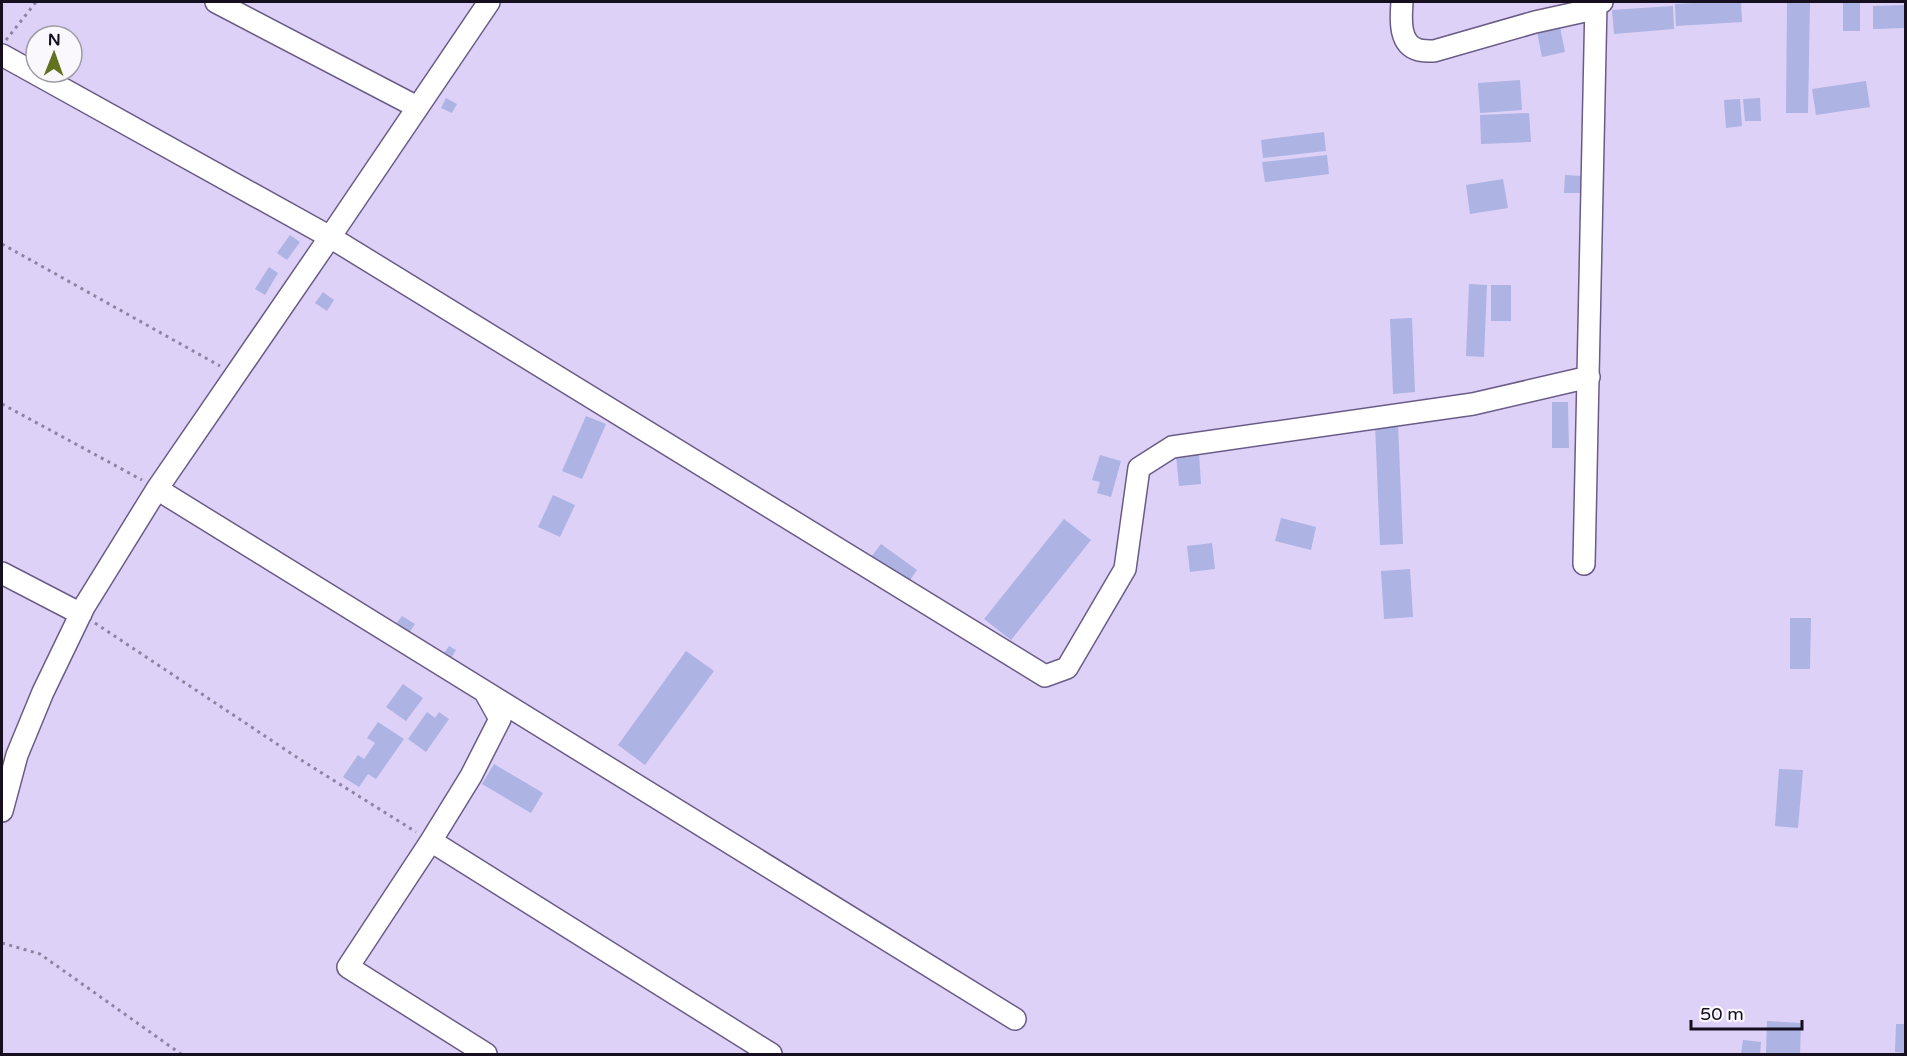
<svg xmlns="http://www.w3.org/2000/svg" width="1907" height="1056" font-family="'Varela Round',sans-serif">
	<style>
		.building { fill: #adb3e2 }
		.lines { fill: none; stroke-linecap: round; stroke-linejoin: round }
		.minor-casing { stroke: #6a5c87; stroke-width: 24 }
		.path { stroke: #8e84a2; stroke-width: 3; stroke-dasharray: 3 4.5; stroke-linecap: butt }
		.minor { stroke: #fff; stroke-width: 21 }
	</style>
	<rect width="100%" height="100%" fill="#ddd1f8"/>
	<path class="building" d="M 1713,2 L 1741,2 L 1742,22 L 1676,26 L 1675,4 Z
		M 1787,2 L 1810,2 L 1808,113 L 1786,113 Z
		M 1843,2 L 1860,2 L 1860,31 L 1843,31 Z
		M 1906,5 L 1906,28 L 1873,29 L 1873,6 Z
		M 1673,6 L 1674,29 L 1614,34 L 1612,10 Z
		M 1560,27 L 1565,52 L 1542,57 L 1537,32 Z
		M 1520,80 L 1522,110 L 1480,113 L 1478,83 Z
		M 1866,81 L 1870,107 L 1816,115 L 1812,89 Z
		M 446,98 L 457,104 L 452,113 L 441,108 Z
		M 1760,98 L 1761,121 L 1745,121 L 1743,99 Z
		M 1740,99 L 1742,126 L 1726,128 L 1724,100 Z
		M 1529,113 L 1531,142 L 1481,144 L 1480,115 Z
		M 1324,132 L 1326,151 L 1263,158 L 1261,140 Z
		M 1327,155 L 1329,174 L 1265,182 L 1262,162 Z
		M 1565,175 L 1582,176 L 1581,193 L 1564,193 Z
		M 1503,179 L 1508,208 L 1470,214 L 1466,185 Z
		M 290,235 L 300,242 L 287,260 L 277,253 Z
		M 269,267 L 278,273 L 265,295 L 255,289 Z
		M 1469,284 L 1487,285 L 1484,357 L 1466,356 Z
		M 1491,285 L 1511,285 L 1511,321 L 1491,321 Z
		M 323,292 L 334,300 L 327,311 L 315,303 Z
		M 1412,318 L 1415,392 L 1393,394 L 1390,319 Z
		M 1552,402 L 1568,402 L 1569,448 L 1552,448 Z
		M 586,416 L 606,424 L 582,479 L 562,471 Z
		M 1398,423 L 1403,544 L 1380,545 L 1375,424 Z
		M 1199,453 L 1201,484 L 1179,486 L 1176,455 Z
		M 1100,455 L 1121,461 L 1111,497 L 1097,493 L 1100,482 L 1092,480 Z
		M 553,495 L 575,505 L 560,537 L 538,527 Z
		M 1281,518 L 1316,527 L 1311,550 L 1275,541 Z
		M 1064,519 L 1091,540 L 1011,640 L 984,619 Z
		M 1212,543 L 1215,569 L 1190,572 L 1187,546 Z
		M 881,544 L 917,570 L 908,583 L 871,557 Z
		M 1410,569 L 1413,617 L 1384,619 L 1381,571 Z
		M 402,616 L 415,624 L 409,633 L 396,624 Z
		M 1790,618 L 1811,618 L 1810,669 L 1790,669 Z
		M 449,646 L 456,650 L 450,660 L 442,656 Z
		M 686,651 L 714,671 L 645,765 L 618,745 Z
		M 403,684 L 423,698 L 406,721 L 386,707 Z
		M 427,712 L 435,718 L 439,712 L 449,719 L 426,752 L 408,739 Z
		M 378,722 L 404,739 L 376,779 L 368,774 L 359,787 L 343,777 L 358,755 L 364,759 L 375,743 L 367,738 Z
		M 494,764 L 543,793 L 531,813 L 482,784 Z
		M 1779,769 L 1803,770 L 1798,828 L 1775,826 Z
		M 1767,1021 L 1801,1023 L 1800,1054 L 1766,1054 Z
		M 1896,1024 L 1906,1024 L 1906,1053 L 1895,1052 Z
		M 1743,1040 L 1761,1042 L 1760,1054 L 1741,1054 Z"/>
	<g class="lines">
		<defs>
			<path id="minor" d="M 216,2 L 417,107
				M 1402,2 C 1401,17 1398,45 1419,50 C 1423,51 1429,51 1434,51 L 1535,22 L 1585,11 L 1596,2 L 1602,2
				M 2,55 L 330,237 L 1045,676 L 1067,668 L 1125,569 L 1139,468 L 1172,447 L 1473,404 L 1589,377
				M 157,489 L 1015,1019
				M 1584,564 L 1596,2
				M 2,573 L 81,614
				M 486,694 L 500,719 L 471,776 L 431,841 L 771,1054
				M 2,811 L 17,755 L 43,692 L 84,607 L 157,489 L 330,237 L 489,2
				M 431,841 L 348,967 L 486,1054"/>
		</defs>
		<use href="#minor" class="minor-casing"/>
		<path class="path" d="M 6,40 L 36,2
			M 2,244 L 220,366
			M 2,404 L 142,480
			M 95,623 L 298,758 L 416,832
			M 2,943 L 40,954 L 181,1054"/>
		<use href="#minor" class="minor"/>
	</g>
	<rect width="1907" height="1056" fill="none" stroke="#150f1f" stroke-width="6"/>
	<g transform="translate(54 54) rotate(1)"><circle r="28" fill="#faf8fd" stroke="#9e9ba4" stroke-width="1.5"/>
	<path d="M0-4.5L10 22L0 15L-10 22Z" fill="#63721f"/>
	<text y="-9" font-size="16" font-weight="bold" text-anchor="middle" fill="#150f1f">N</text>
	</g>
	<path d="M1691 1020v9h111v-9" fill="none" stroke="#150f1f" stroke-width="3"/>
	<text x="1700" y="1020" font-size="18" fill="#150f1f" stroke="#faf8fd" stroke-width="4.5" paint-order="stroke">50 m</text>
</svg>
